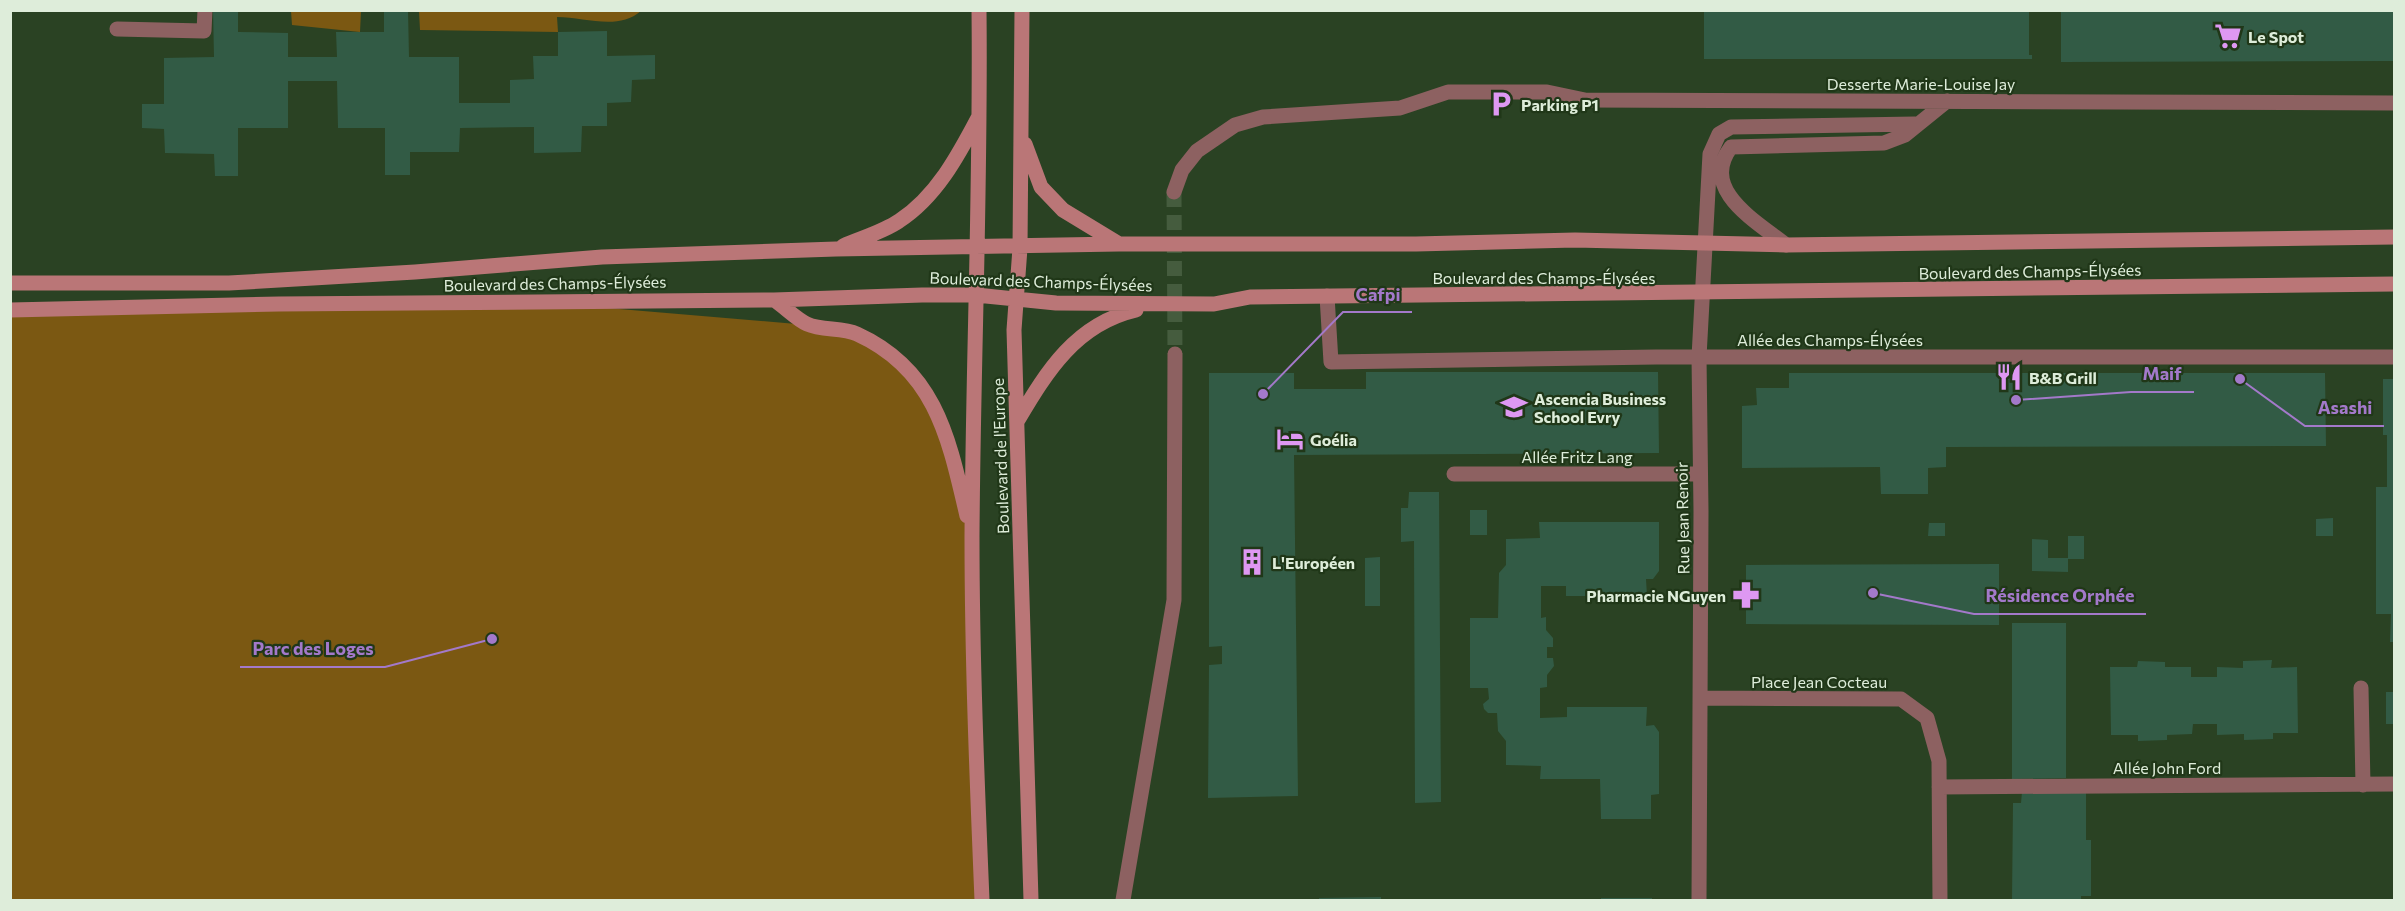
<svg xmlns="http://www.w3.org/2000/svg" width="2405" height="911" font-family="Commissioner,sans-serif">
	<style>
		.green { fill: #7b5812 }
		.building { fill: #325b45 }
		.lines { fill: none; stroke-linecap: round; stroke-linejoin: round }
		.street-tunnel { stroke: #455c3e; stroke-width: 15; stroke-dasharray: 15 8; stroke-linecap: butt }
		.street { stroke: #8d6161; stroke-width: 15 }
		.secondary { stroke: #ba7677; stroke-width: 15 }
		.labels { text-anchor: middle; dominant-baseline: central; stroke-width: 4.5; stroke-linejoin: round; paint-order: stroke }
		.poi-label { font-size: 16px; font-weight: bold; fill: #deedda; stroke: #203718; text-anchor: start }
		.street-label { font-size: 16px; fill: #deedda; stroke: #203718 }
		.leader { fill: none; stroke: #a379ca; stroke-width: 2 }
		.callout-dot { fill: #a379ca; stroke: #203718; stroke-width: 2 }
		.callout-label { font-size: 18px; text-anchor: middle; font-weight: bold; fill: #a379ca; stroke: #203718; stroke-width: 4.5; stroke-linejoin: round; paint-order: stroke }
	</style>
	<rect width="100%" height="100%" fill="#2a4223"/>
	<path class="green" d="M 291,11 L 361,11 L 360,32 L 292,25 Z
		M 419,11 L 419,10 L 641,11 C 618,31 585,17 557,17 L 558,32 L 420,30 Z
		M 525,301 L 808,325 L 854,332 L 929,395 L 972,538 L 982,900 L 11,900 L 11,317 Z"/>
	<path class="building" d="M 213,10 L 238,10 L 238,32 L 288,33 L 288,57 L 337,57 L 336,32 L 384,32 L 384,10 L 408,10 L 409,57 L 459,57 L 459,103 L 510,103 L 510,80 L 534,79 L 533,56 L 558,56 L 558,32 L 607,31 L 607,56 L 655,55 L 655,79 L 632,80 L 631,102 L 607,103 L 607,126 L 582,126 L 581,152 L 534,153 L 534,127 L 460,128 L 459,152 L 410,152 L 410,175 L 385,175 L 385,128 L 338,128 L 337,81 L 288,81 L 288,128 L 238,128 L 238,176 L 215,176 L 214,154 L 165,153 L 164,129 L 142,128 L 142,104 L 164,104 L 164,58 L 214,57 Z
		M 1704,10 L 2029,10 L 2029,55 L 2032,55 L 2032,59 L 1704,59 Z
		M 2061,10 L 2394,10 L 2394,61 L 2061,62 Z
		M 1366,372 L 1658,372 L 1659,453 L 1294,455 L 1298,796 L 1208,798 L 1209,665 L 1222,664 L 1222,646 L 1209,647 L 1209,373 L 1294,373 L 1294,389 L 1366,389 Z
		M 1789,373 L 2325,373 L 2326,446 L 1946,447 L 1946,467 L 1928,468 L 1928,494 L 1881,494 L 1880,467 L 1742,468 L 1742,406 L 1757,405 L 1756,388 L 1789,388 Z
		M 2383,379 L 2394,379 L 2394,642 L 2390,642 L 2391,614 L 2376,614 L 2376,487 L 2387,487 L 2387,435 L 2383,435 Z
		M 1409,492 L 1439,492 L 1441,802 L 1415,803 L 1414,541 L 1401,542 L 1401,508 L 1408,508 Z
		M 1470,510 L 1487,510 L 1487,535 L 1470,535 Z
		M 2333,518 L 2333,536 L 2316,536 L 2316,519 Z
		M 1539,522 L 1659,522 L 1659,571 L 1653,579 L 1646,579 L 1647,596 L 1566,596 L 1566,586 L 1541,586 L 1541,618 L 1546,617 L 1546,630 L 1553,638 L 1553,647 L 1547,647 L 1547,658 L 1553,658 L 1554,666 L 1547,675 L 1547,687 L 1540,688 L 1540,718 L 1567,717 L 1567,707 L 1647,707 L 1646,726 L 1654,725 L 1659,732 L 1659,794 L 1651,795 L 1651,819 L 1601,819 L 1600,779 L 1540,779 L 1541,766 L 1506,765 L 1506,741 L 1498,731 L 1497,713 L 1488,713 L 1484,709 L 1483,704 L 1489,699 L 1488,688 L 1470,688 L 1470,618 L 1498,618 L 1499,573 L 1506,565 L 1506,539 L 1540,538 Z
		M 1929,523 L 1945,523 L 1945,536 L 1928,536 Z
		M 2068,536 L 2084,536 L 2084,559 L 2068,559 L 2068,572 L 2032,571 L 2032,539 L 2048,540 L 2048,558 L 2068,558 Z
		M 1380,557 L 1380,606 L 1365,606 L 1365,558 Z
		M 1999,564 L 1999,625 L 1746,624 L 1746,565 Z
		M 2012,623 L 2066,623 L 2066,778 L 2012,779 Z
		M 2272,660 L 2271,668 L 2297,667 L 2298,733 L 2273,733 L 2273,739 L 2244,740 L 2244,734 L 2217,735 L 2217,724 L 2193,724 L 2192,734 L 2167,735 L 2167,740 L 2138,741 L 2138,735 L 2111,735 L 2110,667 L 2137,667 L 2138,661 L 2165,662 L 2165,667 L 2191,667 L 2191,677 L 2217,677 L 2217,667 L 2243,668 L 2243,661 Z
		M 2386,692 L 2394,692 L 2394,724 L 2386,724 Z
		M 2022,792 L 2086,792 L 2086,840 L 2091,840 L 2091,896 L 2081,896 L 2081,900 L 2012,900 L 2013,803 L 2021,803 Z
		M 1381,897 L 1381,900 L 1319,900 L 1319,898 Z
		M 1601,898 L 1652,898 L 1652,900 L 1601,900 Z"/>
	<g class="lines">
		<path class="street-tunnel" d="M 1174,192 L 1175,354"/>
		<path class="street" d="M 117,29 L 204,31 L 205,10
			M 1174,192 L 1182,170 L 1197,151 L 1235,125 L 1263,117 L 1400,108 L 1448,92 L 1547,92 L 1585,100 L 2394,103
			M 1786,245 C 1756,221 1699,190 1731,147 L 1884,143 L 1905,135 L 1947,101
			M 1327,296 L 1331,362 L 1656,357 L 2394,357
			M 1454,474 L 1700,474
			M 2361,688 L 2363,785
			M 1701,698 L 1901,699 L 1927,718 L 1939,761 L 1940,900
			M 1939,787 L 2394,784
			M 1123,900 L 1174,600 L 1175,354
			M 1699,900 L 1701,511 L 1699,357 L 1710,154 L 1719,134 L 1731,127 L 1915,124"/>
		<path class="secondary" d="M 979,10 C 981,186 973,362 972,537 C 972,658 977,780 982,900
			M 1022,10 L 1020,248 L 1014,330 L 1031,900
			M 1025,144 L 1041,187 L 1063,210 L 1119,244
			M 843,246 C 861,238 883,232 899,221 C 936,197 958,156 978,118
			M 10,283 L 229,283 L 415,272 L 602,257 L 836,249 L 1119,244 L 1416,244 L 1575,240 L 1786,245 L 2394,237
			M 774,300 C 785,307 796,319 807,324 C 822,331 842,327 857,334 C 936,370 949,439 967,516
			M 10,310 L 279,304 L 774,300 L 922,295 L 976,295 L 1056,303 L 1214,304 L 1250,297 L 2394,284
			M 1018,420 C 1047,371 1076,324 1136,310"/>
	</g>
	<defs>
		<symbol id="supermarket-bare" viewBox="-9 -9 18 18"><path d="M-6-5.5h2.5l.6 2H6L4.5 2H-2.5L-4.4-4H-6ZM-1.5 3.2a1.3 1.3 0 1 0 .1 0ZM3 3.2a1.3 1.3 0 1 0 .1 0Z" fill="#de98f2" stroke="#203718" stroke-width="2.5" paint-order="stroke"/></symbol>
		<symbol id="parking-bare" viewBox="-9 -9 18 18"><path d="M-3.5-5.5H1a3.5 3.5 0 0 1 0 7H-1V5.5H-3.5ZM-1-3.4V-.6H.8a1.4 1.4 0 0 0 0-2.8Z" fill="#de98f2" stroke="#203718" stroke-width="2.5" paint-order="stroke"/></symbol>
		<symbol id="restaurant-bare" viewBox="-9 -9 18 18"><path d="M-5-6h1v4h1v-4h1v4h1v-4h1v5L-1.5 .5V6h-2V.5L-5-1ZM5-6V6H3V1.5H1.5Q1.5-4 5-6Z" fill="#de98f2" stroke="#203718" stroke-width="2.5" paint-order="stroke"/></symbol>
		<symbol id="university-bare" viewBox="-9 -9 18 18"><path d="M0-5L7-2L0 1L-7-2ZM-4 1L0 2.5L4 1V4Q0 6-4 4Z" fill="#de98f2" stroke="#203718" stroke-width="2.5" paint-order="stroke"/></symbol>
		<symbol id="hotel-bare" viewBox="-9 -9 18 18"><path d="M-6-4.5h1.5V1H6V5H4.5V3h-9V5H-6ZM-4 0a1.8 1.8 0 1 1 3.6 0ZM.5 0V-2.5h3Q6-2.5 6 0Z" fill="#de98f2" stroke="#203718" stroke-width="2.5" paint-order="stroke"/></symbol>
		<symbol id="building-bare" viewBox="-9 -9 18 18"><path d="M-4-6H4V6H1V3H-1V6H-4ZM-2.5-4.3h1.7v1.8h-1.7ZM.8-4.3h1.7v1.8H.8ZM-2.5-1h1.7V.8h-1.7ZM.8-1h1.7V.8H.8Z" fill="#de98f2" stroke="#203718" stroke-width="2.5" paint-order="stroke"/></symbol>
		<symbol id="pharmacy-bare" viewBox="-9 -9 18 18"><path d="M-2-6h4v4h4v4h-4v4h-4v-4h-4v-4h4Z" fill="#de98f2" stroke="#203718" stroke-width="2.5" paint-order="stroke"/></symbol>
	</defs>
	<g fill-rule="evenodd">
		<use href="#supermarket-bare" x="2209" y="17" width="38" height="38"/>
		<use href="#parking-bare" x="1482" y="85" width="38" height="38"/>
		<use href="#restaurant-bare" x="1990" y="358" width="38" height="38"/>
		<use href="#university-bare" x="1495" y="388" width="38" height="38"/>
		<use href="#hotel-bare" x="1271" y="420" width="38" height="38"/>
		<use href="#building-bare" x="1233" y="543" width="38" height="38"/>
		<use href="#pharmacy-bare" x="1727" y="576" width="38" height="38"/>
	</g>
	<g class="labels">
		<g class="poi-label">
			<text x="2248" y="36">Le Spot</text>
			<text x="1521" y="104">Parking P1</text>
			<text x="2029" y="377">B&amp;B Grill</text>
			<text x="1534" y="398">Ascencia Business<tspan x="1534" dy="18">School Evry</tspan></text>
			<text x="1310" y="439">Goélia</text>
			<text x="1272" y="562">L'Européen</text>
			<text x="1726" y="595" text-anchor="end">Pharmacie NGuyen</text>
		</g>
		<g class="street-label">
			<text x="1921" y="83">Desserte Marie-Louise Jay</text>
			<text transform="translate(2030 271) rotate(-1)">Boulevard des Champs-Élysées</text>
			<text x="1544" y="277">Boulevard des Champs-Élysées</text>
			<text transform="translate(1041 281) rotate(2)">Boulevard des Champs-Élysées</text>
			<text transform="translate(555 283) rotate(-1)">Boulevard des Champs-Élysées</text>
			<text x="1830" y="339">Allée des Champs-Élysées</text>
			<text transform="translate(1000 456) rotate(-92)">Boulevard de l'Europe</text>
			<text x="1577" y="456">Allée Fritz Lang</text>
			<text transform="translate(1682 518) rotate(-91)">Rue Jean Renoir</text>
			<text x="1819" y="681">Place Jean Cocteau</text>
			<text x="2167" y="767">Allée John Ford</text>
		</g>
	</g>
	<path class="leader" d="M1263 394L1343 312H1412M2016 400L2131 392H2194M2240 379L2305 426H2384M1873 593L1974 614H2146M492 639L385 667H240"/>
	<g class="callout-dot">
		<circle cx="1263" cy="394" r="6"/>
		<circle cx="2016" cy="400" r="6"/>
		<circle cx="2240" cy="379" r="6"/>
		<circle cx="1873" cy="593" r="6"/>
		<circle cx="492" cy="639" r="6"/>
	</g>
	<g class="callout-label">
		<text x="1378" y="301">Cafpi</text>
		<text x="2162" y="380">Maif</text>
		<text x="2345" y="414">Asashi</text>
		<text x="2060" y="602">Résidence Orphée</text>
		<text x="313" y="655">Parc des Loges</text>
	</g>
	<rect width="2405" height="911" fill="none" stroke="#deedda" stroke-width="24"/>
</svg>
